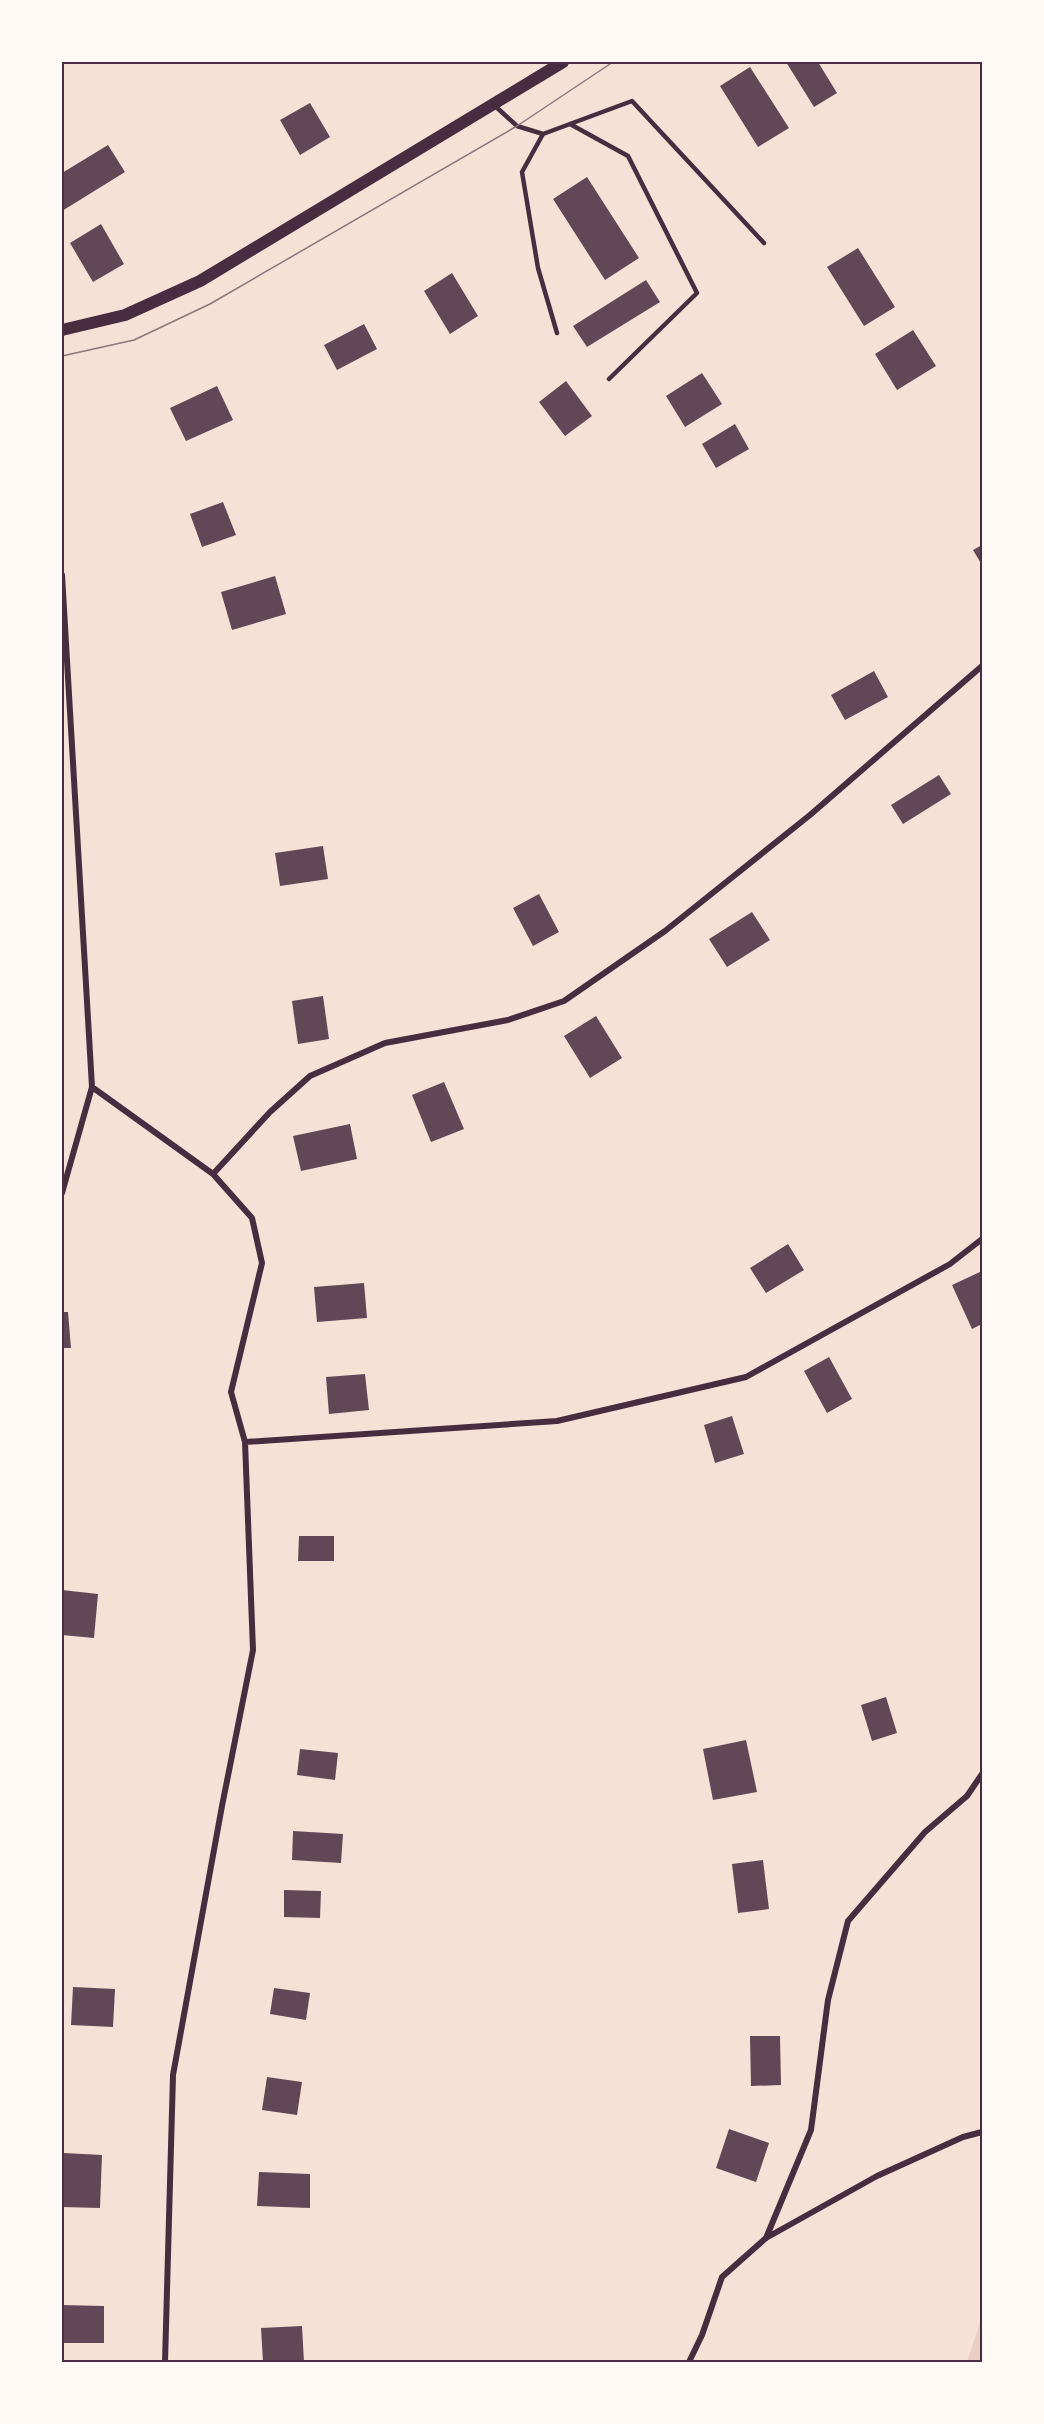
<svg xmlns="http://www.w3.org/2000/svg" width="1044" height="2424" font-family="'IBM Plex Sans',sans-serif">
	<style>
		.green { fill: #ebcfc5 }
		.building { fill: #644757 }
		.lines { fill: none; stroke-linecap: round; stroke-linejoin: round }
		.service { stroke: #4a2c40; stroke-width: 4.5 }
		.minor { stroke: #4a2c40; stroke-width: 6 }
		.secondary { stroke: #4a2c40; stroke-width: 12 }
		.tram { stroke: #8f747c; stroke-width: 1.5 }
		.neatline { fill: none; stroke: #4a2c40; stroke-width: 2 }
	</style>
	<rect width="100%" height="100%" fill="#f7e1d7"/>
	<path class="green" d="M 982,2317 L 982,2362 L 967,2362 Z"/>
	<path class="building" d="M 786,62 L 818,62 L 837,93 L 814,107 Z
		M 750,67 L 789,128 L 758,147 L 720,86 Z
		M 310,103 L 330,137 L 300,155 L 280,120 Z
		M 108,145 L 125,172 L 62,211 L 62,173 Z
		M 587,177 L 639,258 L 605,280 L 553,199 Z
		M 101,224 L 124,264 L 93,282 L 70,243 Z
		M 858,248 L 895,307 L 864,326 L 827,267 Z
		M 452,273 L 478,316 L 450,334 L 424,291 Z
		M 646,280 L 660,302 L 587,347 L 573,326 Z
		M 364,324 L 377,349 L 337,370 L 324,345 Z
		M 913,330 L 936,366 L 897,390 L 875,354 Z
		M 702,373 L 722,404 L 685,427 L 666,396 Z
		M 566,381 L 592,416 L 565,436 L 539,402 Z
		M 217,386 L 233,420 L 186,441 L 170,408 Z
		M 735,424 L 749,449 L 716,468 L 702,444 Z
		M 223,502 L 236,535 L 202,547 L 190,514 Z
		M 982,545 L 982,565 L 973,550 Z
		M 275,576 L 286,614 L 232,630 L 221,592 Z
		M 874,671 L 888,697 L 845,720 L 831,695 Z
		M 939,775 L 951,794 L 903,824 L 891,805 Z
		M 323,846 L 328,879 L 280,886 L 275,853 Z
		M 539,894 L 559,932 L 533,946 L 513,908 Z
		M 752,912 L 770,940 L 727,967 L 709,939 Z
		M 323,996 L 329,1039 L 298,1044 L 292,1001 Z
		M 596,1016 L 622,1058 L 590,1078 L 564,1036 Z
		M 444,1082 L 464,1129 L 431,1142 L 412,1095 Z
		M 350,1124 L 357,1159 L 301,1171 L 293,1136 Z
		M 788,1244 L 804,1270 L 766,1293 L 750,1268 Z
		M 982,1271 L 982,1324 L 972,1329 L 952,1285 Z
		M 364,1283 L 367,1318 L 317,1322 L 314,1287 Z
		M 62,1312 L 68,1312 L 71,1348 L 62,1348 Z
		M 829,1357 L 852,1399 L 827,1413 L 804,1371 Z
		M 365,1374 L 369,1410 L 329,1414 L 326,1377 Z
		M 732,1416 L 744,1454 L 715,1463 L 704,1425 Z
		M 299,1536 L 334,1536 L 334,1561 L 298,1561 Z
		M 62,1590 L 98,1594 L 94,1638 L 62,1635 Z
		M 886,1697 L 897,1733 L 872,1741 L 861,1705 Z
		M 746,1740 L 757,1792 L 713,1800 L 703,1749 Z
		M 300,1749 L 338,1753 L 335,1780 L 297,1775 Z
		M 293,1831 L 343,1834 L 341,1863 L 292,1860 Z
		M 763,1860 L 769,1909 L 738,1913 L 732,1864 Z
		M 284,1890 L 321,1891 L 320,1918 L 284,1917 Z
		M 73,1987 L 115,1989 L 113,2027 L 71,2025 Z
		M 274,1988 L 310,1993 L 306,2020 L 270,2014 Z
		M 750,2036 L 780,2036 L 781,2085 L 751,2086 Z
		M 267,2077 L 302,2082 L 297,2115 L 262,2110 Z
		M 729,2129 L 769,2143 L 756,2182 L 716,2168 Z
		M 64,2153 L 102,2155 L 100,2208 L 62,2207 Z
		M 259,2172 L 310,2174 L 310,2208 L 257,2206 Z
		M 62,2305 L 104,2306 L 104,2343 L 62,2343 Z
		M 302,2326 L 304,2362 L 263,2362 L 261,2328 Z"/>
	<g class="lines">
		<path class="service" d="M 495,106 L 517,126 L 543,134 L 632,101 L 764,243
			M 570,124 L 628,156 L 697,293 L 609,379
			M 543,134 L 522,172 L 538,268 L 557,333"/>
		<path class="minor" d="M 62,575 L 92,1087 L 213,1174 L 252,1218 L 262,1263 L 231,1392 L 245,1442 L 253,1650 L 222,1806 L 173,2075 L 165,2362
			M 213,1174 L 270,1112 L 310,1076 L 385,1043 L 508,1020 L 564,1001 L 665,931 L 810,815 L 982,666
			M 62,1193 L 92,1087
			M 245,1442 L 557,1421 L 746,1377 L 950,1264 L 982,1239
			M 766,2238 L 811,2130 L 828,2000 L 848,1921 L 925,1832 L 967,1796 L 982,1774
			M 689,2362 L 702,2335 L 722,2277 L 766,2238 L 877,2176 L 963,2137 L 982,2132"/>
		<path class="secondary" d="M 62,330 L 125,315 L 200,281 L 563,62"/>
		<path class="tram" d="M 62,356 L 134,340 L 210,304 L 517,126 L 613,62"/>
	</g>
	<rect width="1044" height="2424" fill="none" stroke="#fffaf5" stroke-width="126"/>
	<rect x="63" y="63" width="918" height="2298" class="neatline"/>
</svg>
